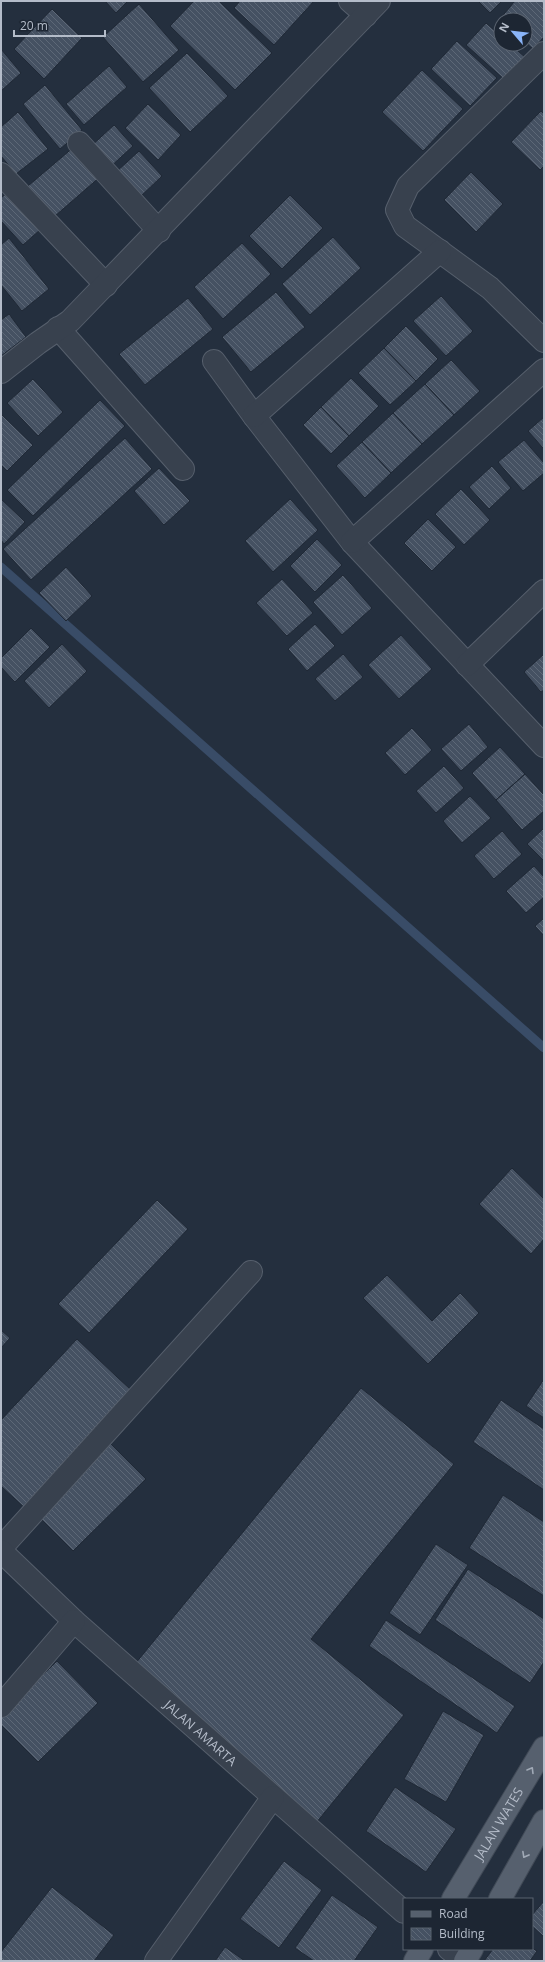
<svg xmlns="http://www.w3.org/2000/svg" width="545" height="1962" font-family="'Open Sans',sans-serif">
	<style>
		.lines { fill: none; stroke-linecap: round; stroke-linejoin: round }
		.stream { stroke: #394c67; stroke-width: 9 }
		.building { fill: url(#building-back-hatch); stroke: #1f2835 }
		.minor-casing { stroke: #565f6c; stroke-width: 24 }
		.major-casing { stroke: #414a57; stroke-width: 24 }
		.minor { stroke: #38414e; stroke-width: 22 }
		.major { stroke: #56606e; stroke-width: 22 }
		.oneway { stroke: #a1aab7 }
		.labels { text-anchor: middle; dominant-baseline: central; stroke-width: 4; stroke-linejoin: round; paint-order: stroke }
		.street-label { font-size: 13px; fill: #b4bcc9; stroke: #1d2633 }
	</style>
	<defs>
		<pattern id="building-back-hatch" width="6" height="6" patternUnits="userSpaceOnUse"><rect width="6" height="6" fill="#455162"/><path d="M-1 5l2 2M0 0l6 6M5-1l2 2" fill="none" stroke="#5d6877"/></pattern>
	</defs>
	<rect width="100%" height="100%" fill="#242f3e"/>
	<g class="lines">
		<path class="stream" d="M 1,567 L 544,1048"/>
	</g>
	<path class="building" d="M 105,1 L 128,1 L 116,13 Z
		M 194,1 L 219,1 L 272,53 L 235,90 L 170,26 Z
		M 240,1 L 314,1 L 274,45 L 234,8 Z
		M 478,1 L 502,1 L 490,13 Z
		M 515,1 L 544,1 L 544,37 L 533,49 L 525,42 L 525,20 L 501,21 L 499,20 Z
		M 139,4 L 179,50 L 143,82 L 103,37 Z
		M 52,9 L 82,38 L 44,79 L 14,49 Z
		M 486,23 L 501,36 L 501,44 L 510,44 L 526,58 L 506,81 L 466,45 Z
		M 457,41 L 497,78 L 470,106 L 431,69 Z
		M 1,49 L 21,73 L 1,91 Z
		M 187,53 L 228,96 L 190,132 L 149,88 Z
		M 109,66 L 127,87 L 84,125 L 66,104 Z
		M 422,70 L 463,109 L 423,151 L 382,112 Z
		M 45,85 L 82,130 L 60,149 L 23,104 Z
		M 148,104 L 181,135 L 158,160 L 125,128 Z
		M 541,111 L 544,114 L 544,166 L 540,170 L 511,142 Z
		M 18,112 L 48,149 L 16,174 L 1,156 L 1,127 Z
		M 114,125 L 133,146 L 108,169 L 89,148 Z
		M 75,146 L 101,176 L 55,216 L 28,186 Z
		M 139,151 L 162,176 L 139,198 L 115,173 Z
		M 471,172 L 503,204 L 476,232 L 444,200 Z
		M 8,192 L 41,229 L 23,245 L 1,221 L 1,198 Z
		M 290,195 L 323,228 L 282,269 L 249,236 Z
		M 333,237 L 361,268 L 310,315 L 282,284 Z
		M 9,238 L 49,289 L 22,311 L 1,285 L 1,245 Z
		M 242,243 L 271,274 L 223,319 L 194,287 Z
		M 276,292 L 305,327 L 251,372 L 222,337 Z
		M 441,296 L 473,331 L 446,356 L 413,321 Z
		M 188,298 L 213,329 L 145,385 L 119,354 Z
		M 9,314 L 26,337 L 1,356 L 1,320 Z
		M 406,326 L 438,359 L 416,381 L 384,348 Z
		M 384,348 L 416,381 L 390,405 L 358,373 Z
		M 451,360 L 480,391 L 454,415 L 425,384 Z
		M 351,378 L 379,406 L 349,436 L 321,407 Z
		M 33,379 L 63,412 L 38,436 L 7,403 Z
		M 425,384 L 454,415 L 422,444 L 393,413 Z
		M 100,400 L 125,426 L 33,516 L 7,490 Z
		M 321,407 L 349,436 L 331,454 L 303,425 Z
		M 393,413 L 422,444 L 391,473 L 362,442 Z
		M 1,414 L 33,445 L 7,471 L 1,465 Z
		M 544,417 L 544,449 L 528,431 Z
		M 125,438 L 152,469 L 31,580 L 3,549 Z
		M 524,440 L 544,463 L 544,473 L 523,491 L 498,462 Z
		M 362,442 L 391,473 L 365,498 L 336,466 Z
		M 492,466 L 511,488 L 489,509 L 469,487 Z
		M 159,468 L 190,501 L 164,525 L 134,491 Z
		M 461,489 L 490,520 L 464,545 L 435,514 Z
		M 1,499 L 25,522 L 4,544 L 1,540 Z
		M 290,499 L 318,530 L 273,572 L 245,541 Z
		M 428,519 L 456,547 L 432,571 L 404,543 Z
		M 317,539 L 342,565 L 315,592 L 290,566 Z
		M 66,567 L 92,596 L 66,621 L 39,593 Z
		M 343,575 L 372,608 L 342,635 L 313,602 Z
		M 282,579 L 313,613 L 287,636 L 256,603 Z
		M 315,624 L 335,646 L 307,671 L 288,649 Z
		M 31,628 L 50,647 L 15,682 L 1,667 L 1,658 Z
		M 401,635 L 432,669 L 399,699 L 368,665 Z
		M 62,644 L 87,671 L 49,708 L 24,681 Z
		M 343,654 L 363,677 L 335,701 L 315,679 Z
		M 544,654 L 544,690 L 541,692 L 524,672 Z
		M 469,724 L 488,747 L 461,771 L 441,749 Z
		M 412,728 L 432,750 L 405,775 L 385,753 Z
		M 500,747 L 525,774 L 496,800 L 472,773 Z
		M 444,766 L 464,788 L 436,813 L 416,791 Z
		M 525,774 L 544,795 L 544,811 L 522,830 L 496,800 Z
		M 470,796 L 491,818 L 462,843 L 443,821 Z
		M 544,828 L 544,861 L 527,844 Z
		M 502,831 L 522,854 L 494,879 L 474,856 Z
		M 534,866 L 544,877 L 544,897 L 526,913 L 506,891 Z
		M 544,918 L 544,936 L 535,926 Z
		M 512,1168 L 544,1199 L 544,1239 L 531,1254 L 479,1204 Z
		M 157,1200 L 188,1229 L 89,1333 L 58,1304 Z
		M 387,1275 L 432,1321 L 460,1293 L 479,1313 L 428,1364 L 363,1298 Z
		M 1,1330 L 10,1338 L 1,1348 Z
		M 77,1339 L 136,1395 L 28,1511 L 1,1486 L 1,1420 Z
		M 544,1379 L 544,1418 L 526,1406 Z
		M 361,1388 L 454,1464 L 311,1639 L 404,1715 L 316,1823 L 135,1664 Z
		M 501,1400 L 544,1429 L 544,1490 L 473,1442 Z
		M 109,1442 L 146,1479 L 73,1551 L 36,1514 Z
		M 503,1495 L 544,1522 L 544,1596 L 469,1548 Z
		M 436,1544 L 468,1565 L 420,1635 L 389,1613 Z
		M 468,1569 L 544,1619 L 544,1662 L 530,1683 L 435,1620 Z
		M 386,1620 L 515,1706 L 497,1733 L 369,1646 Z
		M 57,1661 L 98,1703 L 38,1762 L 1,1725 L 1,1716 Z
		M 443,1711 L 484,1735 L 446,1802 L 404,1779 Z
		M 395,1787 L 456,1829 L 426,1872 L 366,1831 Z
		M 284,1861 L 322,1890 L 279,1948 L 240,1919 Z
		M 52,1887 L 114,1935 L 94,1961 L 1,1961 L 1,1952 Z
		M 332,1895 L 378,1927 L 354,1961 L 314,1961 L 295,1948 Z
		M 544,1901 L 544,1937 L 532,1926 L 532,1915 Z
		M 225,1947 L 245,1961 L 215,1961 Z
		M 532,1948 L 537,1951 L 530,1961 L 484,1961 L 493,1949 Z"/>
	<g class="lines">
		<defs>
			<g id="minor">
				<path d="M 350,1 L 366,15"/>
				<path d="M 544,53 L 408,186 L 397,210 L 405,226 L 490,288 L 544,341"/>
				<path d="M 79,143 L 159,231"/>
				<path d="M 1,174 L 106,285"/>
				<path d="M 58,328 L 183,469"/>
				<path d="M 214,361 L 254,416 L 352,542 L 544,746"/>
				<path d="M 1,372 L 38,343 L 70,321 L 379,1"/>
				<path d="M 254,416 L 440,251"/>
				<path d="M 352,542 L 544,370"/>
				<path d="M 467,665 L 544,591"/>
				<path d="M 1,1548 L 251,1272"/>
				<path id="s1" d="M 1,1551 L 74,1621 L 404,1912"/>
				<path d="M 1,1706 L 74,1621"/>
				<path d="M 449,1949 L 465,1961"/>
				<path d="M 156,1961 L 273,1797"/>
			</g>
			<g id="major">
				<path id="s2" d="M 453,1899 L 544,1748"/>
				<path d="M 500,1899 L 544,1821"/>
				<path d="M 415,1961 L 422,1949"/>
				<path d="M 465,1961 L 472,1949"/>
			</g>
		</defs>
		<use href="#minor" class="minor-casing"/>
		<use href="#major" class="major-casing"/>
		<use href="#minor" class="minor"/>
		<use href="#major" class="major"/>
	</g>
	<defs><path id="oneway-chevron" d="M-2-3.5L2.5 0L-2 3.5" fill="none" stroke-width="1.6" stroke-linecap="round" stroke-linejoin="round"/></defs>
	<g class="oneway">
		<use href="#oneway-chevron" transform="translate(531 1770) rotate(-59)"/>
		<use href="#oneway-chevron" transform="translate(525 1855) rotate(119)"/>
	</g>
	<g class="labels">
		<g class="street-label">
			<text stroke="none"><textPath href="#s1" startOffset="270">JALAN AMARTA</textPath></text>
			<text stroke="none"><textPath href="#s2" startOffset="88">JALAN WATES</textPath></text>
		</g>
	</g>
	<rect width="545" height="1962" fill="none" stroke="#b4bcc9" stroke-width="4"/>
	<rect x="403" y="1898" width="130" height="52" fill="#1d2633" stroke="#59626f"/>
	<rect x="411" y="1911" width="20" height="6" fill="#56606e" stroke="#59626f"/>
	<text x="439" y="1918" font-size="12" fill="#b4bcc9">Road</text>
	<rect x="411" y="1928" width="20" height="12" fill="url(#building-back-hatch)" stroke="#59626f"/>
	<text x="439" y="1938" font-size="12" fill="#b4bcc9">Building</text>
	<g transform="translate(513 32) rotate(298)"><circle r="19" fill="#1d2633" stroke="#59626f"/>
	<path d="M0-3L7 15L0 10L-7 15Z" fill="#8ab4f8"/>
	<text y="-6" font-size="11" font-weight="bold" text-anchor="middle" fill="#b4bcc9">N</text>
	</g>
	<path d="M14 30v6h91v-6" fill="none" stroke="#b4bcc9" stroke-width="2"/>
	<text x="20" y="30" font-size="12" fill="#b4bcc9" stroke="#1d2633" stroke-width="3" paint-order="stroke">20 m</text>
</svg>
